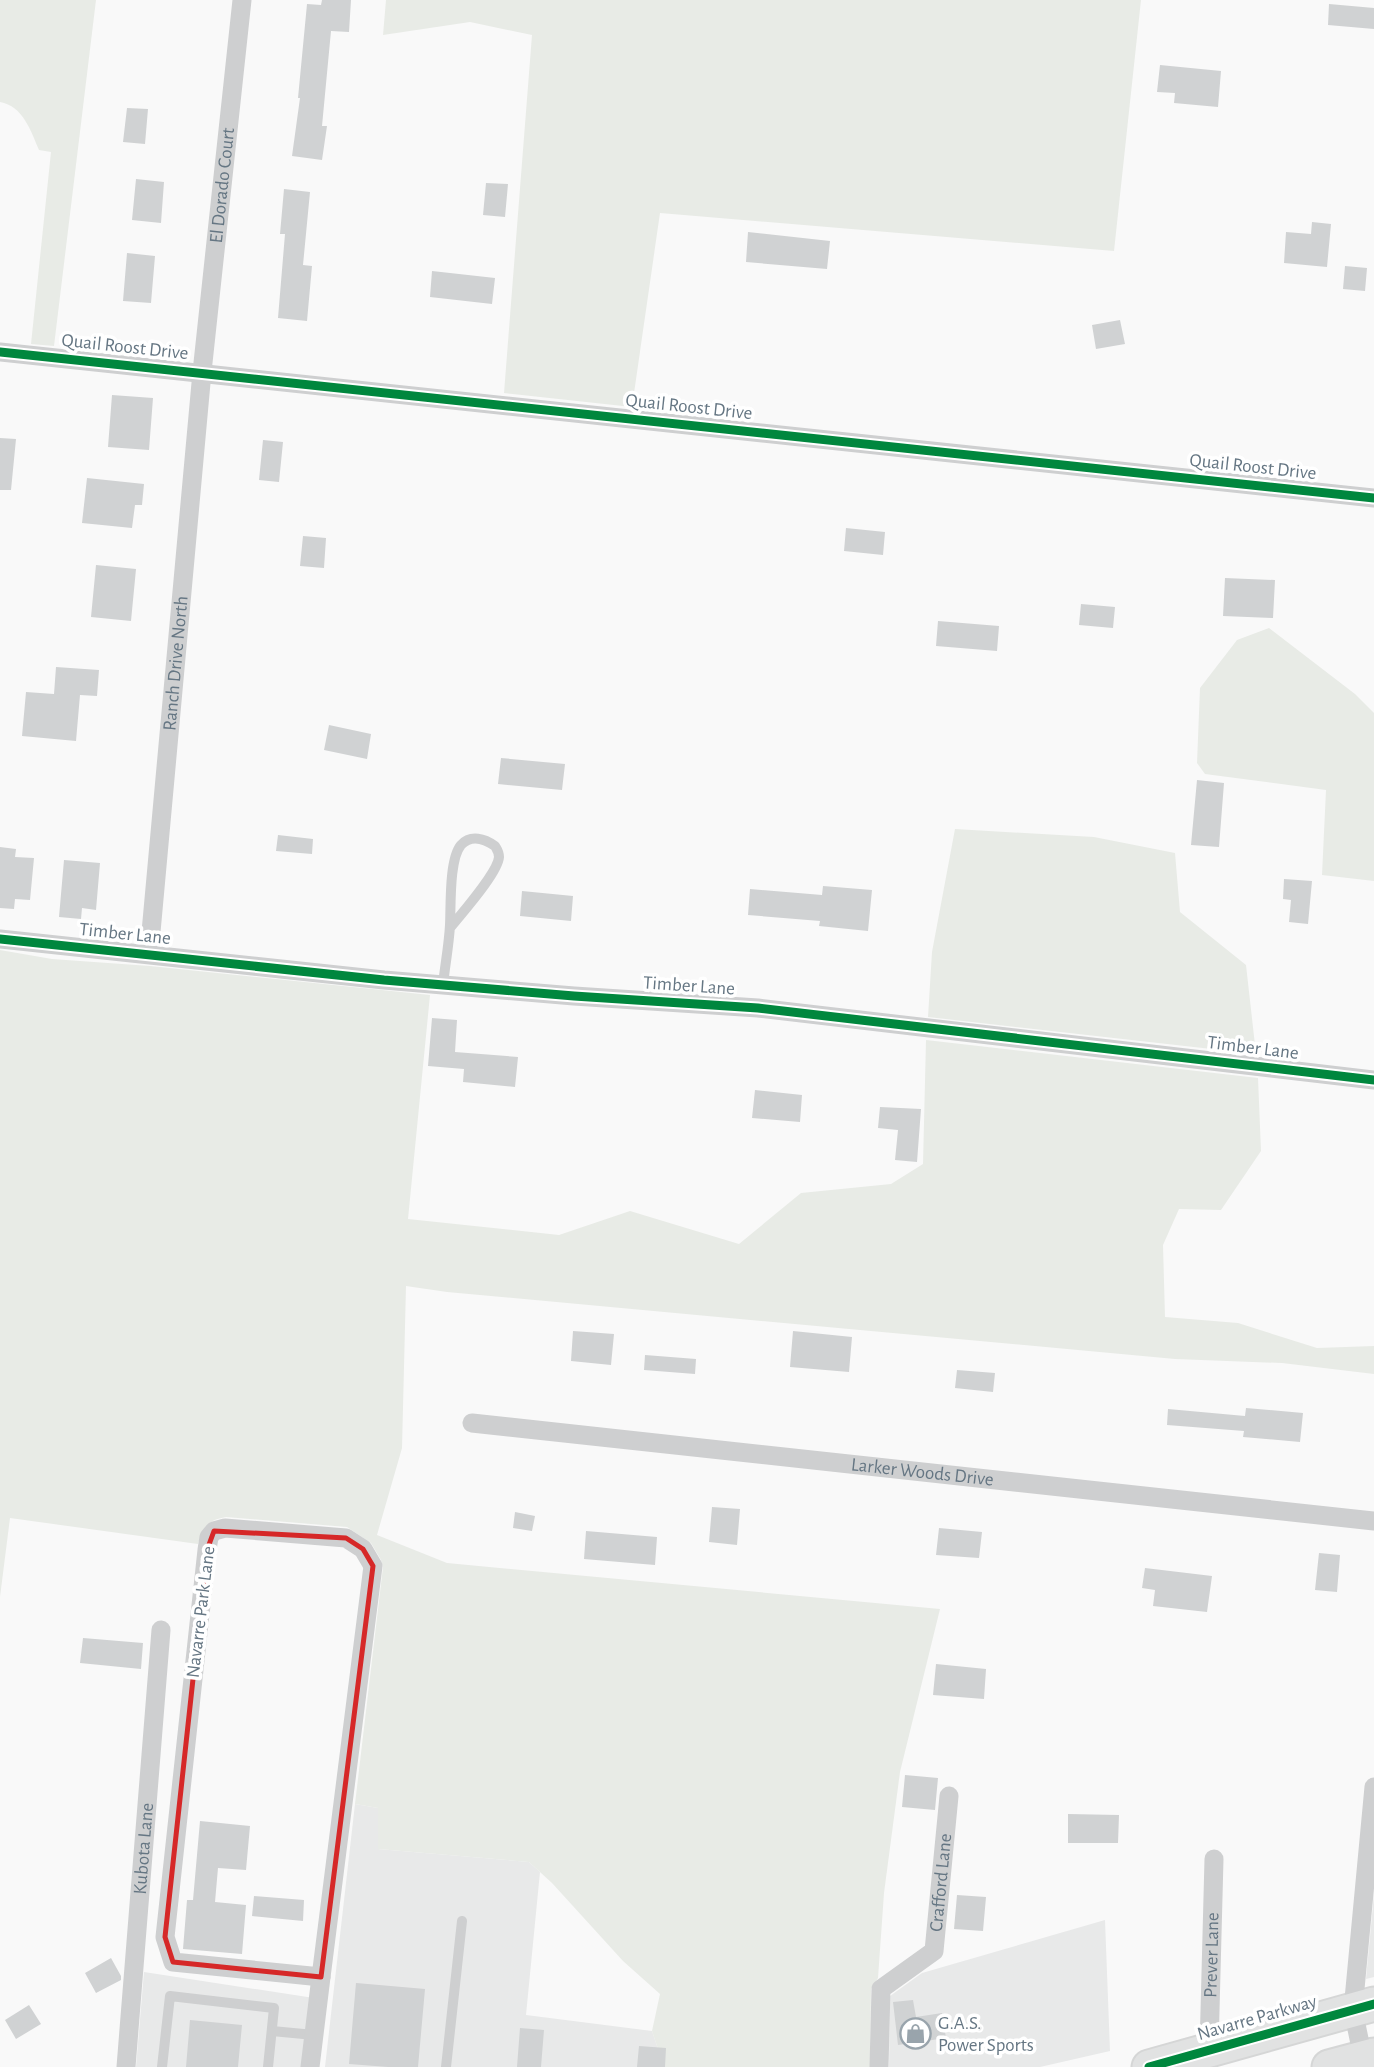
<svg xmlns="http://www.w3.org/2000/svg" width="1374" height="2067" font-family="'Alegreya Sans',sans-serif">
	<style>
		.built { fill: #e8e9e9 }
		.green { fill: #e8ebe6 }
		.building { fill: #d0d2d3 }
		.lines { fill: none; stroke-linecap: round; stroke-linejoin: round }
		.trunk-casing { stroke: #d5d6d6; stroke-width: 37 }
		.service { stroke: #cecfd0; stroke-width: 10 }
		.minor { stroke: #cecfd0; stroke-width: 19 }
		.trunk { stroke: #e1e2e2; stroke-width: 33 }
		.cycleway-casing { stroke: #fff; stroke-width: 13 }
		.cycleway { stroke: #00873e; stroke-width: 9 }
		.marked { fill: none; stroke: #d62828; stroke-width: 5; stroke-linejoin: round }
		.labels { text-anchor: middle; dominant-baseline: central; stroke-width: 7; stroke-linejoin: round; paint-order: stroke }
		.street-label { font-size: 19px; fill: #657683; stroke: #fff }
		.poi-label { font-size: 19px; fill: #657683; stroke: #fff; text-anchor: start }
	</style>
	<rect width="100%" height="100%" fill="#f9f9f9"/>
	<path class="built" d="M 355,1804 L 378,1808 L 378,1849 L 529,1862 L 540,1872 L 526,2015 L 652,2031 L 664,2067 L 325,2067 Z
		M 1374,1894 L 1374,1977 L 1366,1979 Z
		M 1105,1920 L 1110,2051 L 1040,2067 L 889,2067 L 890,1996 L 922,1973 Z
		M 144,1972 L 314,1998 L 305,2067 L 136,2067 Z"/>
	<path class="green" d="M 0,0 L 96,0 L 54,346 L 31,344 L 51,152 L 39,150 C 31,131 23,106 0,102 Z
		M 386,0 L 1141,0 L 1114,251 L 660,213 L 632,407 L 504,393 L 532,35 L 470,22 L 383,35 Z
		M 1269,628 L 1355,694 L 1374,713 L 1374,881 L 1322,875 L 1326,790 L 1205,774 L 1197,763 L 1200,688 L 1237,640 Z
		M 955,829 L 1094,837 L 1175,853 L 1180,912 L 1246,965 L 1256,1054 L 928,1017 L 932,952 Z
		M 0,950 L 52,959 L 150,966 L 430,995 L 408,1219 L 559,1235 L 630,1211 L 739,1244 L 801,1193 L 891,1184 L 923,1164 L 926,1040 L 1258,1078 L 1261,1151 L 1221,1210 L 1179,1209 L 1163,1245 L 1165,1317 L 1238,1323 L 1317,1348 L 1374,1346 L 1374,1374 L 1282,1363 L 1175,1359 L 447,1292 L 406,1286 L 402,1448 L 377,1535 L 447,1563 L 940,1609 L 900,1772 L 884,1893 L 878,1978 L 871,1989 L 870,2067 L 664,2067 L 652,2031 L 660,1994 L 623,1961 L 552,1883 L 529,1862 L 378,1849 L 378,1808 L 355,1804 L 383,1567 L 381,1560 L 371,1543 L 347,1527 L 226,1517 C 208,1520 203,1527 198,1544 L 10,1518 L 0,1597 Z"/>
	<path class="building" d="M 322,0 L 351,0 L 349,32 L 331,31 L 322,126 L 327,126 L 322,160 L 292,156 L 300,98 L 298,98 L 307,4 L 321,5 Z
		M 1329,4 L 1374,8 L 1374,29 L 1328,25 Z
		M 1160,65 L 1221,71 L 1218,107 L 1174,103 L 1175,93 L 1157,92 Z
		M 127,108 L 148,109 L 145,144 L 123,142 Z
		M 136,179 L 164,182 L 161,223 L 132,220 Z
		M 486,183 L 508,184 L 505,217 L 483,215 Z
		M 284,189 L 310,192 L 303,265 L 312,266 L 307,321 L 278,318 L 285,234 L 280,234 Z
		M 1312,222 L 1331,224 L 1327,267 L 1284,263 L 1286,232 L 1311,234 Z
		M 748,232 L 830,241 L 827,269 L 746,262 Z
		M 127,253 L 155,256 L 151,303 L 123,301 Z
		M 1345,266 L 1367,268 L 1365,291 L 1343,289 Z
		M 432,271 L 495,278 L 492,304 L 430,297 Z
		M 1120,320 L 1125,344 L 1096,349 L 1092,325 Z
		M 112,395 L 153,398 L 149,450 L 108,447 Z
		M 0,438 L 16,439 L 11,490 L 0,490 Z
		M 263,440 L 283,442 L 279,482 L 259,480 Z
		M 87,478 L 144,484 L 142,505 L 135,505 L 132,528 L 82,523 Z
		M 846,528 L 885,532 L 883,555 L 844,551 Z
		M 303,536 L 326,538 L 324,568 L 300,566 Z
		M 96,565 L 136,569 L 131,621 L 91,617 Z
		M 1225,578 L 1275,580 L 1273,618 L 1223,616 Z
		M 1081,604 L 1115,607 L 1113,628 L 1079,625 Z
		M 938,621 L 999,626 L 997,651 L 936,646 Z
		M 56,667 L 99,670 L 97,696 L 80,695 L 76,741 L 22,736 L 26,692 L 54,694 Z
		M 329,725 L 371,734 L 367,759 L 324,750 Z
		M 501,758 L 565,764 L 562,790 L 498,784 Z
		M 1197,780 L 1224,783 L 1219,847 L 1191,845 Z
		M 278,835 L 313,839 L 312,854 L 276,851 Z
		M 0,847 L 16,849 L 15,857 L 34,858 L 30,900 L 15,899 L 14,909 L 0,908 Z
		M 64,860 L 100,863 L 96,910 L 82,908 L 81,919 L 59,917 Z
		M 1284,879 L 1312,881 L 1308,924 L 1289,922 L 1291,900 L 1283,899 Z
		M 823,886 L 872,890 L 868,931 L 819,926 L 820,921 L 748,915 L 750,889 L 822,895 Z
		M 522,891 L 573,896 L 571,921 L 520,916 Z
		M 432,1018 L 457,1020 L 455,1052 L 518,1057 L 515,1087 L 463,1082 L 464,1069 L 428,1066 Z
		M 755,1090 L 802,1095 L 800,1122 L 752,1118 Z
		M 880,1107 L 921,1109 L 917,1162 L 895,1160 L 898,1130 L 878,1128 Z
		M 573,1331 L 614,1334 L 611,1365 L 571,1361 Z
		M 793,1331 L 852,1337 L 849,1372 L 790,1367 Z
		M 645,1355 L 696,1359 L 695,1374 L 644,1370 Z
		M 957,1370 L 995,1373 L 993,1392 L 955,1388 Z
		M 1246,1408 L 1303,1413 L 1300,1442 L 1243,1437 L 1244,1431 L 1167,1425 L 1168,1409 L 1245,1416 Z
		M 712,1507 L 740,1509 L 737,1545 L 709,1542 Z
		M 515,1512 L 535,1516 L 532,1531 L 513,1528 Z
		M 939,1528 L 982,1532 L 979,1558 L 936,1555 Z
		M 586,1531 L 657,1537 L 655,1565 L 584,1559 Z
		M 1319,1553 L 1340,1555 L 1337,1592 L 1315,1590 Z
		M 1145,1568 L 1212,1576 L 1207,1612 L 1153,1606 L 1155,1590 L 1142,1588 Z
		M 83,1638 L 143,1643 L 141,1669 L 80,1663 Z
		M 936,1664 L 986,1669 L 984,1699 L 933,1695 Z
		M 905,1775 L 938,1778 L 935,1810 L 902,1807 Z
		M 1068,1814 L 1119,1815 L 1118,1843 L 1068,1843 Z
		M 200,1821 L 250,1826 L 246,1870 L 218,1868 L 215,1902 L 246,1905 L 242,1954 L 183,1949 L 187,1900 L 193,1900 Z
		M 957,1895 L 986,1897 L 983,1931 L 954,1929 Z
		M 254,1896 L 304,1900 L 303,1921 L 252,1916 Z
		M 111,1958 L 121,1976 L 121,1980 L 96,1993 L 85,1973 Z
		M 356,1983 L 425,1989 L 418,2067 L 388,2067 L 349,2064 Z
		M 913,2000 L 916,2017 L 942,2013 L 946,2038 L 898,2045 L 893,2002 Z
		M 29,2005 L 41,2024 L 16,2039 L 5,2020 Z
		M 190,2020 L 242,2025 L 238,2067 L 186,2067 Z
		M 520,2028 L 544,2030 L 541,2067 L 517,2067 Z
		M 639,2046 L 666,2048 L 665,2067 L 637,2067 Z"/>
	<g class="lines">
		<defs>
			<path id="trunk" d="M 1149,2067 L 1374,2004
				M 1329,2067 L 1374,2055"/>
		</defs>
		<use href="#trunk" class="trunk-casing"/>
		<path class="service" d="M 443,985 C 445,965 449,945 450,925 C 451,906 449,859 461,845 C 471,834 485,839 495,846 C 498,851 499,852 499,857 C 498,873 461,914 450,928
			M 272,2031 L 314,2035
			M 162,2067 L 170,1996 L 274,2008 L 268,2067
			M 446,2067 L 462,1921"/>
		<g class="minor">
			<path d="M 0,352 L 1374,498"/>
			<path d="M 0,939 L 384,980 L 574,996 L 758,1008 L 1374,1080"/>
			<path id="s1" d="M 149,954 L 202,372 L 242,0"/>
			<path id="s2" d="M 472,1423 L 1374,1521"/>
			<path d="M 225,1528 L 346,1538 L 363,1549 L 373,1566 L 321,1977 L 173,1962 L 165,1937 L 207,1550 L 209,1537 L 214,1531 Z"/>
			<path id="s3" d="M 1209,2049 L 1214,1859"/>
			<path id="s4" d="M 126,2067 L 161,1630"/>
			<path d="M 310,2067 L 321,1977"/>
			<path id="s5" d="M 879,2067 L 881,1989 L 934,1951 L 949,1796"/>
			<path d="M 1362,2067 L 1363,2058 L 1353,2010 L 1374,1787"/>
		</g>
		<use href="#trunk" class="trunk"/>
		<defs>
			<path id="cycleway" d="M 0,352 L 1374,498
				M 0,939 L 384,980 L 574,996 L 758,1008 L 1374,1080
				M 1149,2067 L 1374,2004"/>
		</defs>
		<use href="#cycleway" class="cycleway-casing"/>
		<use href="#cycleway" class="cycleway"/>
	</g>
	<path class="marked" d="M 214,1531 L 346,1538 L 363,1549 L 373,1566 L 321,1977 L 173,1962 L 165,1937 L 207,1550 Z"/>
	<defs>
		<symbol id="shop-ring" viewBox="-11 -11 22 22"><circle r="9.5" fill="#fff" stroke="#99a4ac" stroke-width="1.5"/><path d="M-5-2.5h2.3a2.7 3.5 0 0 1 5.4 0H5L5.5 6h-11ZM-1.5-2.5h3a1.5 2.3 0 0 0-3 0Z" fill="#99a4ac"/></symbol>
	</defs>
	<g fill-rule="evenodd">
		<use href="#shop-ring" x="898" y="2016" width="35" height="35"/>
	</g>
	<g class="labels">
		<g class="street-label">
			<text stroke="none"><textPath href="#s1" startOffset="772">El Dorado Court</textPath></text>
			<text transform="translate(125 347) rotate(6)">Quail Roost Drive</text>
			<text transform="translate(689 407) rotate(6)">Quail Roost Drive</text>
			<text transform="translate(1253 467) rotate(6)">Quail Roost Drive</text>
			<text stroke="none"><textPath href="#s1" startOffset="292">Ranch Drive North</textPath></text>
			<text transform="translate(125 934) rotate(6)">Timber Lane</text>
			<text transform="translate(689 986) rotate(4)">Timber Lane</text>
			<text transform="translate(1253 1048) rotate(7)">Timber Lane</text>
			<text stroke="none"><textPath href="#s2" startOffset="453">Larker Woods Drive</textPath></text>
			<text transform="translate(201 1612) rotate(-83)">Navarre Park Lane</text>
			<text stroke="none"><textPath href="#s4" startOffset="219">Kubota Lane</textPath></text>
			<text stroke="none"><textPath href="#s5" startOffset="212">Crafford Lane</textPath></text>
			<text stroke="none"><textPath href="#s3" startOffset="94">Prever Lane</textPath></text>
			<text transform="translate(1257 2018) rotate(-16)">Navarre Parkway</text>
		</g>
		<g class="poi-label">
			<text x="938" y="2023">G.A.S.<tspan x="938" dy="22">Power Sports</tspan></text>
		</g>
	</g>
</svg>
